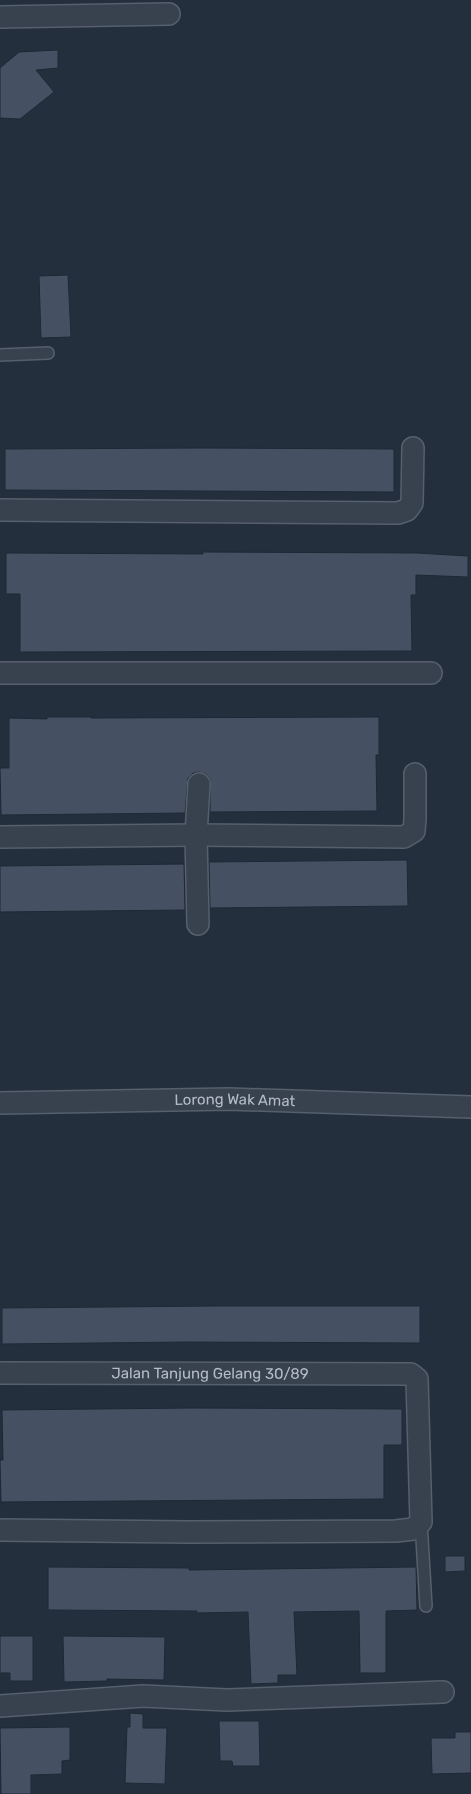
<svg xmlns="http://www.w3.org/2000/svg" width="471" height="1794" font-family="Rubik,sans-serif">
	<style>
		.building { fill: #455162; stroke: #1f2835 }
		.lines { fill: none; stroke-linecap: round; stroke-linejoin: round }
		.service-casing { stroke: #565f6c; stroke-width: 14 }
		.minor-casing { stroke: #565f6c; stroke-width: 24 }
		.service { stroke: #38414e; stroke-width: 11 }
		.minor { stroke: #38414e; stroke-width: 21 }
		.labels { text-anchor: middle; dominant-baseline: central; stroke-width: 4.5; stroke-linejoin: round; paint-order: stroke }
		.street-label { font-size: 15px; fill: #b4bcc9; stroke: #1d2633 }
	</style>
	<rect width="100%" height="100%" fill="#242f3e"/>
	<path class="building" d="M 58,50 L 58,68 L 36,70 L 54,92 L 20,119 L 0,118 L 0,68 L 19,52 Z
		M 68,275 L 71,337 L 41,338 L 39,276 Z
		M 202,448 L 394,449 L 394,492 L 5,490 L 5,449 Z
		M 203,552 L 416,553 L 468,556 L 468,577 L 416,575 L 416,595 L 411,595 L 412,651 L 20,652 L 20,594 L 6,594 L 6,553 L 203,554 Z
		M 47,717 L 91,717 L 91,718 L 379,717 L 379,755 L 376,755 L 377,811 L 210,812 L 210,779 L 206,774 L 199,772 L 193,773 L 188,778 L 185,813 L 1,815 L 0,768 L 9,768 L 9,718 L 47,719 Z
		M 407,860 L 408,906 L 210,908 L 209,862 Z
		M 184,864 L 185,910 L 0,912 L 0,866 Z
		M 217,1306 L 420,1306 L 420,1343 L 185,1342 L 2,1344 L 2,1308 Z
		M 193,1408 L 402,1409 L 402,1445 L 384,1445 L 384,1499 L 1,1502 L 0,1460 L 3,1460 L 2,1410 Z
		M 445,1556 L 465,1556 L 465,1571 L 445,1572 Z
		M 48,1567 L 189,1568 L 189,1570 L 416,1567 L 417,1610 L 386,1611 L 386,1673 L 360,1673 L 359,1611 L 294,1612 L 297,1675 L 278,1675 L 278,1683 L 251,1684 L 248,1612 L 197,1613 L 197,1611 L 48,1610 Z
		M 0,1636 L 33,1636 L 33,1681 L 10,1681 L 10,1673 L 0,1673 Z
		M 63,1636 L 165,1637 L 164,1680 L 107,1679 L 107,1681 L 64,1682 Z
		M 130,1713 L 143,1714 L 143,1728 L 167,1728 L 165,1784 L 125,1783 L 127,1727 L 130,1727 Z
		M 219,1721 L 259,1721 L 260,1766 L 233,1766 L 232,1761 L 220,1761 Z
		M 70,1727 L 70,1760 L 62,1761 L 62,1774 L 31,1775 L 31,1794 L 1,1794 L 0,1728 Z
		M 455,1732 L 471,1732 L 471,1773 L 432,1774 L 431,1738 L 455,1738 Z"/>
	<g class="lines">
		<defs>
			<path id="service" d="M 0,355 L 48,353
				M 421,1522 L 426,1606"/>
			<g id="minor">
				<path d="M 0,17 L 169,14"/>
				<path d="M 0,510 L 398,513 L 407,510 L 412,503 L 413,448"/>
				<path d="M 0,673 L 431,673"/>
				<path d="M 0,837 L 196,835 L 404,837 L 414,831 L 415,819 L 415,774"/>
				<path d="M 198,924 L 196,835 L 199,784"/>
				<path id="s1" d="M 0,1103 L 229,1099 L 471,1107"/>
				<path id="s2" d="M 0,1373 L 411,1374 L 417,1379 L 421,1522 L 413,1529 L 396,1531 L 187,1532 L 0,1530"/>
				<path d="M 0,1706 L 143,1696 L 227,1700 L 443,1692"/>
			</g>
		</defs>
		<use href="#service" class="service-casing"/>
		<use href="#minor" class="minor-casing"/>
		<use href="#service" class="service"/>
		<use href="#minor" class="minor"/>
	</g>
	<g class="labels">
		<g class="street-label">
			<text stroke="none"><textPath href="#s1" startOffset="235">Lorong Wak Amat</textPath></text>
			<text stroke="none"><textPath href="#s2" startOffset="210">Jalan Tanjung Gelang 30/89</textPath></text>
		</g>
	</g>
</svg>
